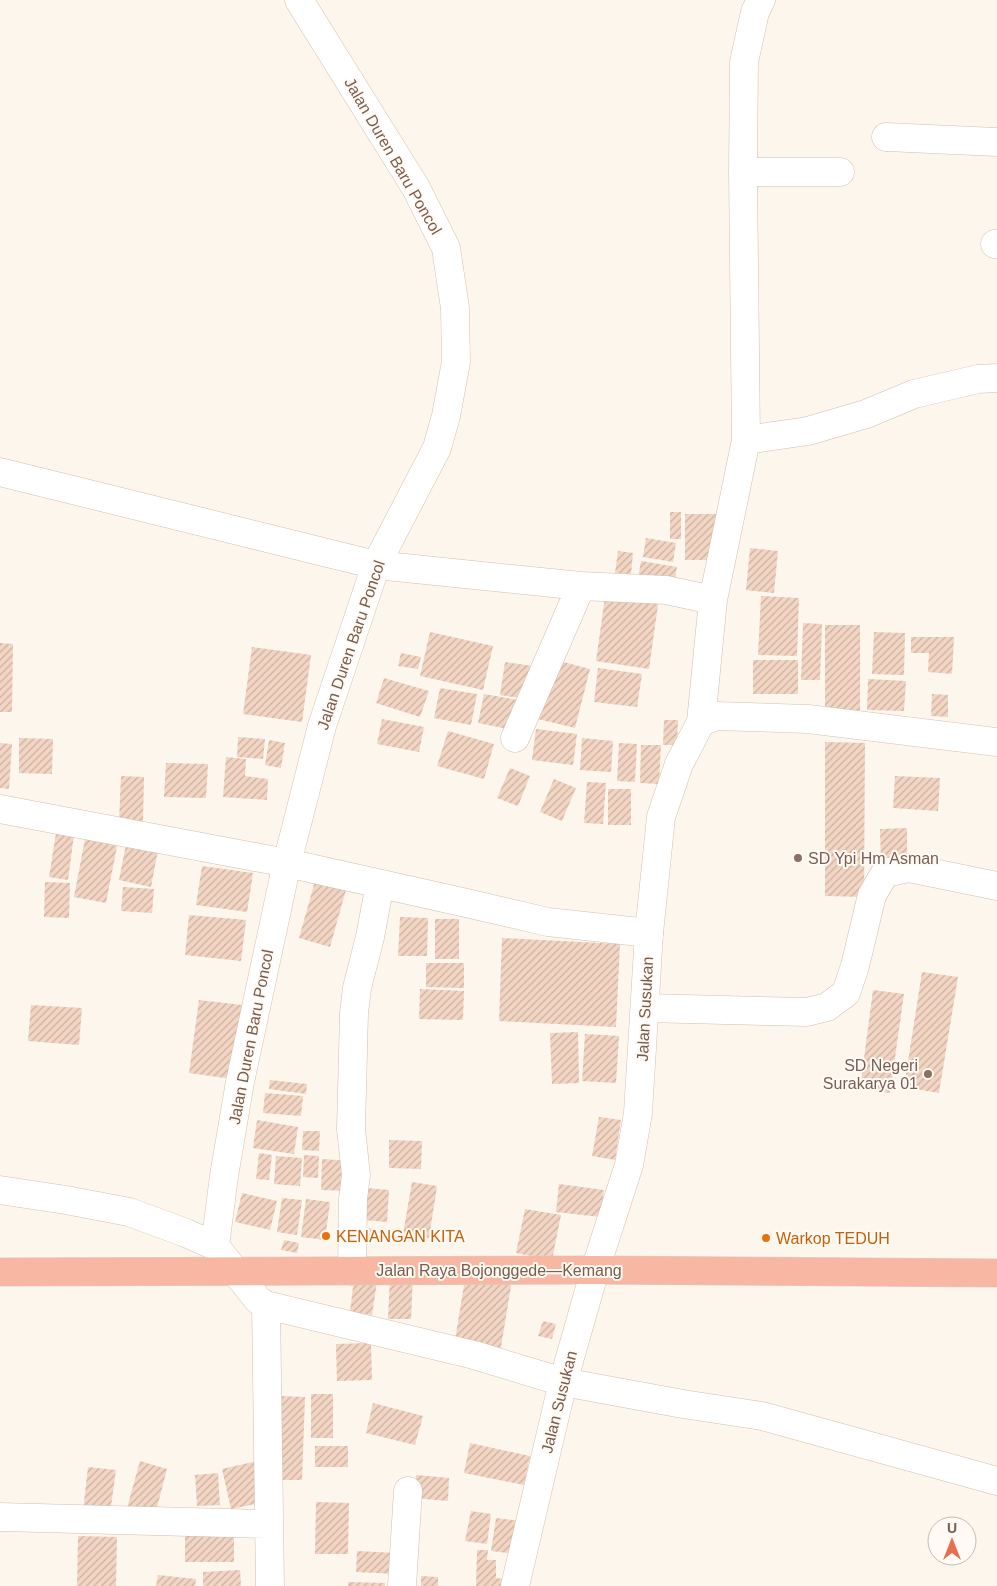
<svg xmlns="http://www.w3.org/2000/svg" width="997" height="1586" font-family="Helvetica,sans-serif">
	<style>
		.building { fill: url(#building-hatch) }
		.lines { fill: none; stroke-linecap: round; stroke-linejoin: round }
		.street-casing { stroke: #d1beb0; stroke-width: 29 }
		.secondary-casing { stroke: #d6c0b0; stroke-width: 29 }
		.highway-casing { stroke: #dad1cd; stroke-width: 29 }
		.street { stroke: #fff; stroke-width: 28 }
		.secondary { stroke: #fff; stroke-width: 28 }
		.highway { stroke: #f7b7a3; stroke-width: 28 }
		.education-dot { fill: #8d6e63; stroke: #fffaf3; stroke-width: 2 }
		.food-dot { fill: #e8710a; stroke: #fffaf3; stroke-width: 2 }
		.labels { text-anchor: middle; dominant-baseline: central; stroke-width: 4; stroke-linejoin: round; paint-order: stroke }
		.street-label { font-size: 16px; fill: #7a5c4d; stroke: #fffaf3 }
		.education-label { font-size: 16px; fill: #785e54; stroke: #fffaf3; text-anchor: start }
		.food-label { font-size: 16px; fill: #c56008; stroke: #fffaf3; text-anchor: start }
	</style>
	<defs>
		<pattern id="building-hatch" width="6" height="6" patternUnits="userSpaceOnUse" patternTransform="scale(1.25)"><rect width="6" height="6" fill="#f3d5c3"/><path d="M-1 1l2-2M0 6l6-6M5 7l2-2" fill="none" stroke="#cab0a1"/></pattern>
	</defs>
	<rect width="100%" height="100%" fill="#fdf6ec"/>
	<path class="building" d="M 670,512 L 681,512 L 681,539 L 670,539 Z
		M 685,514 L 716,514 L 716,560 L 685,560 Z
		M 646,538 L 676,543 L 673,562 L 643,557 Z
		M 750,548 L 778,551 L 774,593 L 746,590 Z
		M 618,551 L 633,553 L 631,574 L 615,573 Z
		M 641,561 L 677,567 L 674,585 L 638,579 Z
		M 606,590 L 659,598 L 649,669 L 596,661 Z
		M 761,596 L 799,598 L 797,656 L 758,655 Z
		M 803,623 L 822,624 L 820,680 L 801,680 Z
		M 825,625 L 860,625 L 860,713 L 825,713 Z
		M 430,632 L 493,646 L 483,690 L 420,676 Z
		M 874,632 L 905,633 L 904,675 L 872,674 Z
		M 911,637 L 954,637 L 952,674 L 928,672 L 929,653 L 911,653 Z
		M 0,643 L 13,644 L 12,712 L 0,712 Z
		M 252,647 L 311,655 L 302,722 L 243,714 Z
		M 401,653 L 421,657 L 418,669 L 398,666 Z
		M 552,659 L 590,669 L 575,728 L 538,719 Z
		M 753,660 L 798,660 L 798,694 L 753,694 Z
		M 505,662 L 533,666 L 528,699 L 500,695 Z
		M 598,668 L 642,674 L 637,707 L 594,702 Z
		M 384,678 L 429,691 L 420,717 L 376,703 Z
		M 868,679 L 906,681 L 904,711 L 867,710 Z
		M 440,688 L 477,694 L 471,725 L 434,718 Z
		M 484,694 L 518,700 L 512,730 L 478,723 Z
		M 932,694 L 948,695 L 948,717 L 931,716 Z
		M 382,719 L 424,727 L 419,752 L 377,744 Z
		M 664,720 L 678,720 L 677,745 L 663,745 Z
		M 536,729 L 577,734 L 573,765 L 532,760 Z
		M 448,731 L 494,744 L 484,779 L 437,766 Z
		M 238,737 L 265,739 L 263,759 L 237,757 Z
		M 19,738 L 53,739 L 52,774 L 19,773 Z
		M 582,738 L 613,741 L 611,772 L 580,770 Z
		M 269,740 L 285,743 L 281,768 L 265,765 Z
		M 825,742 L 865,743 L 864,897 L 825,896 Z
		M 0,743 L 12,744 L 9,789 L 0,788 Z
		M 619,743 L 637,744 L 635,782 L 617,781 Z
		M 641,745 L 661,745 L 659,784 L 640,783 Z
		M 226,757 L 246,759 L 245,776 L 268,779 L 267,800 L 223,797 Z
		M 166,763 L 208,764 L 206,798 L 164,797 Z
		M 510,768 L 530,776 L 518,806 L 497,798 Z
		M 121,776 L 144,777 L 143,823 L 119,822 Z
		M 895,776 L 940,778 L 938,811 L 893,808 Z
		M 554,779 L 576,788 L 562,821 L 540,812 Z
		M 587,782 L 606,783 L 603,824 L 584,823 Z
		M 608,789 L 631,789 L 631,825 L 608,825 Z
		M 907,828 L 907,863 L 881,864 L 880,829 Z
		M 56,833 L 74,835 L 68,880 L 49,877 Z
		M 85,839 L 117,846 L 106,903 L 74,897 Z
		M 126,844 L 158,850 L 151,887 L 119,880 Z
		M 202,866 L 253,873 L 247,912 L 196,905 Z
		M 315,881 L 346,890 L 330,947 L 299,938 Z
		M 45,882 L 70,883 L 69,918 L 44,917 Z
		M 123,887 L 154,889 L 152,913 L 121,911 Z
		M 189,915 L 246,920 L 241,961 L 185,955 Z
		M 400,917 L 428,918 L 427,956 L 398,956 Z
		M 435,919 L 459,919 L 459,959 L 435,959 Z
		M 502,938 L 620,944 L 616,1027 L 499,1021 Z
		M 426,963 L 464,963 L 464,988 L 426,987 Z
		M 922,972 L 958,977 L 939,1093 L 904,1087 Z
		M 420,989 L 464,991 L 463,1020 L 419,1019 Z
		M 873,990 L 904,994 L 890,1093 L 860,1089 Z
		M 199,1000 L 242,1005 L 232,1079 L 189,1073 Z
		M 31,1005 L 82,1008 L 79,1045 L 28,1041 Z
		M 578,1032 L 579,1083 L 552,1084 L 550,1033 Z
		M 585,1034 L 619,1036 L 616,1083 L 582,1081 Z
		M 270,1080 L 307,1084 L 306,1094 L 269,1089 Z
		M 265,1093 L 303,1096 L 301,1116 L 263,1113 Z
		M 599,1117 L 621,1120 L 615,1160 L 592,1156 Z
		M 257,1120 L 298,1127 L 294,1154 L 253,1148 Z
		M 303,1131 L 320,1131 L 319,1151 L 302,1150 Z
		M 389,1140 L 422,1141 L 421,1169 L 389,1168 Z
		M 259,1153 L 272,1155 L 269,1180 L 256,1179 Z
		M 304,1155 L 319,1156 L 318,1178 L 303,1177 Z
		M 276,1156 L 302,1158 L 300,1186 L 274,1184 Z
		M 322,1159 L 352,1161 L 351,1191 L 321,1190 Z
		M 412,1182 L 437,1186 L 429,1238 L 403,1234 Z
		M 559,1184 L 604,1190 L 600,1217 L 556,1212 Z
		M 367,1188 L 389,1190 L 387,1222 L 364,1220 Z
		M 242,1193 L 277,1201 L 270,1230 L 235,1222 Z
		M 282,1198 L 302,1200 L 297,1235 L 277,1232 Z
		M 306,1199 L 330,1202 L 325,1240 L 301,1237 Z
		M 525,1209 L 561,1215 L 552,1260 L 516,1253 Z
		M 363,1227 L 376,1230 L 375,1239 L 361,1237 Z
		M 284,1240 L 299,1243 L 297,1253 L 281,1250 Z
		M 466,1273 L 512,1280 L 500,1353 L 454,1346 Z
		M 390,1275 L 413,1275 L 411,1319 L 388,1319 Z
		M 354,1278 L 377,1281 L 372,1315 L 350,1312 Z
		M 543,1321 L 556,1324 L 552,1339 L 538,1336 Z
		M 371,1343 L 372,1380 L 337,1381 L 336,1344 Z
		M 311,1394 L 333,1394 L 333,1438 L 311,1438 Z
		M 279,1396 L 305,1397 L 302,1480 L 276,1480 Z
		M 373,1403 L 423,1416 L 415,1445 L 366,1433 Z
		M 470,1443 L 530,1456 L 524,1485 L 464,1473 Z
		M 315,1446 L 348,1446 L 348,1467 L 315,1467 Z
		M 140,1461 L 167,1469 L 155,1515 L 127,1508 Z
		M 257,1461 L 265,1502 L 231,1509 L 222,1469 Z
		M 88,1467 L 116,1470 L 110,1514 L 83,1511 Z
		M 218,1473 L 220,1505 L 197,1506 L 195,1475 Z
		M 416,1475 L 449,1478 L 448,1501 L 414,1498 Z
		M 316,1502 L 349,1503 L 348,1554 L 315,1554 Z
		M 471,1511 L 491,1514 L 487,1544 L 465,1541 Z
		M 496,1518 L 521,1521 L 517,1554 L 491,1551 Z
		M 185,1530 L 234,1531 L 234,1562 L 185,1562 Z
		M 78,1536 L 117,1537 L 116,1586 L 77,1586 Z
		M 477,1550 L 488,1550 L 487,1560 L 496,1560 L 496,1578 L 505,1579 L 505,1586 L 476,1586 Z
		M 357,1551 L 397,1553 L 396,1574 L 356,1572 Z
		M 240,1570 L 241,1586 L 203,1586 L 203,1572 Z
		M 158,1575 L 196,1579 L 195,1586 L 156,1586 Z
		M 421,1576 L 438,1577 L 438,1586 L 421,1586 Z
		M 348,1582 L 385,1583 L 385,1586 L 348,1586 Z"/>
	<g class="lines">
		<defs>
			<path id="street" d="M 886,137 L 997,142
				M 743,172 L 840,172
				M 995,244 L 997,244
				M 746,440 L 808,431 L 866,414 L 914,394 L 978,379 L 997,378
				M 0,472 L 376,565 L 581,586 L 666,590 L 713,600
				M 701,722 L 713,600 L 746,440 L 743,172 L 744,62 L 755,12 L 761,0
				M 515,738 L 581,586
				M 0,809 L 287,863 L 462,902 L 548,922 L 649,933
				M 645,1008 L 807,1012 L 827,1007 L 846,993 L 855,966 L 872,895 L 885,873 L 909,868 L 997,886
				M 352,1271 L 353,1199 L 356,1175 L 351,1129 L 354,1013 L 357,988 L 370,937 L 380,884
				M 266,1305 L 270,1586
				M 563,1382 L 683,1404 L 762,1416 L 997,1481
				M 0,1517 L 268,1524
				M 402,1586 L 408,1491"/>
			<path id="secondary" d="M 0,1190 L 66,1200 L 129,1212 L 186,1233 L 215,1246 L 258,1300 L 266,1305 L 474,1355 L 563,1382
				M 215,1246 L 224,1176 L 240,1082 L 287,863 L 322,726 L 376,565 L 437,448 L 446,416 L 456,362 L 455,308 L 446,248 L 416,188 L 299,0
				M 515,1586 L 563,1382 L 595,1270 L 629,1165 L 638,1113 L 649,933 L 661,817 L 679,764 L 701,722 L 717,716 L 808,719 L 997,742"/>
			<path id="highway" d="M 0,1272 L 595,1270 L 997,1273"/>
		</defs>
		<use href="#street" class="street-casing"/>
		<use href="#secondary" class="secondary-casing"/>
		<use href="#highway" class="highway-casing"/>
		<use href="#street" class="street"/>
		<use href="#secondary" class="secondary"/>
		<use href="#highway" class="highway"/>
	</g>
	<g class="education-dot">
		<circle cx="798" cy="858" r="5"/>
		<circle cx="928" cy="1074" r="5"/>
	</g>
	<g class="food-dot">
		<circle cx="326" cy="1236" r="5"/>
		<circle cx="766" cy="1238" r="5"/>
	</g>
	<g class="labels">
		<g class="street-label">
			<text transform="translate(393 156) rotate(60)">Jalan Duren Baru Poncol</text>
			<text transform="translate(351 645) rotate(-71)">Jalan Duren Baru Poncol</text>
			<text transform="translate(645 1009) rotate(-87)">Jalan Susukan</text>
			<text transform="translate(251 1037) rotate(-79)">Jalan Duren Baru Poncol</text>
			<text x="499" y="1270">Jalan Raya Bojonggede—Kemang</text>
			<text transform="translate(559 1402) rotate(-76)">Jalan Susukan</text>
		</g>
		<g class="education-label">
			<text x="808" y="858">SD Ypi Hm Asman</text>
			<text x="918" y="1065" text-anchor="end">SD Negeri<tspan x="918" dy="18">Surakarya 01</tspan></text>
		</g>
		<g class="food-label">
			<text x="336" y="1236">KENANGAN KITA</text>
			<text x="776" y="1238">Warkop TEDUH</text>
		</g>
	</g>
	<g transform="translate(952 1541)"><circle r="24" fill="#fffaf3" stroke="#cabbb1"/>
	<path d="M0-4L9 19L0 12L-9 19Z" fill="#e76f51"/>
	<text y="-8" font-size="14" font-weight="bold" text-anchor="middle" fill="#7a5c4d">U</text>
	</g>
</svg>
